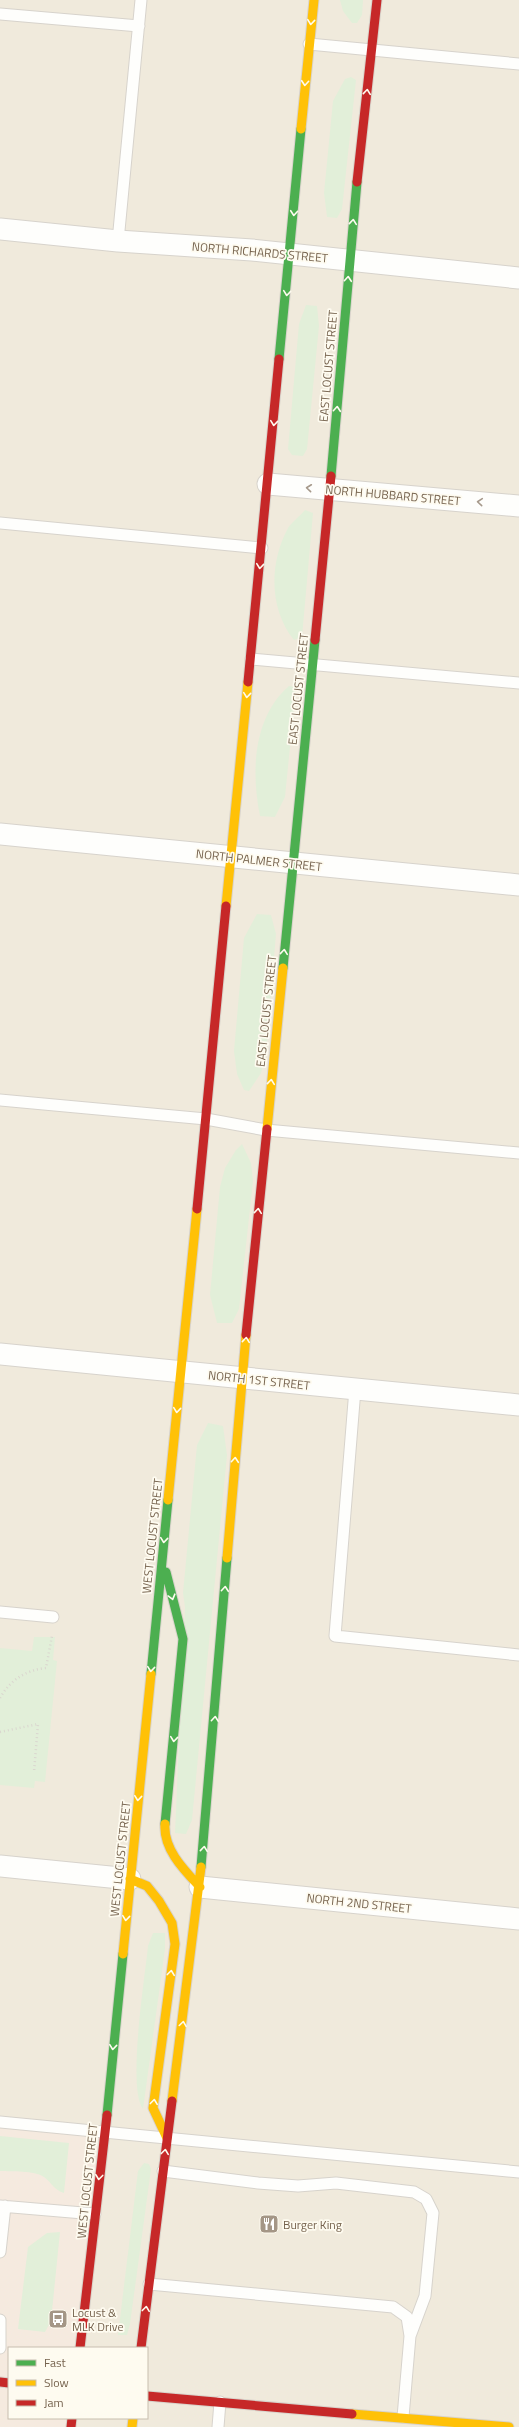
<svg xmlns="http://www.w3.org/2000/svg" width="519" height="2427" font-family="'Titillium Web',sans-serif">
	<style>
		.residential { fill: #f0eadc; fill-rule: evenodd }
		.commercial { fill: #f5eadf }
		.green { fill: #e2efd9 }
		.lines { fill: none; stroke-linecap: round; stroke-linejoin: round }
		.lane-casing { stroke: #d7d3cc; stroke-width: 13 }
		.street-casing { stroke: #d7d3cc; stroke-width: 23 }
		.fast-casing { stroke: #d8d3cb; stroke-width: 11 }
		.slow-casing { stroke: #d8d3cb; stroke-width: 11 }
		.jam-casing { stroke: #d8d3cb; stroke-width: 11 }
		.path { stroke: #dad6cf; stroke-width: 2.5; stroke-dasharray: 1 3; stroke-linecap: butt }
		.lane { stroke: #fefefc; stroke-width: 11 }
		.street { stroke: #fefefc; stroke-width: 21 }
		.fast { stroke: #4caf50; stroke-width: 9 }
		.slow { stroke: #ffc107; stroke-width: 9 }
		.jam { stroke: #c62828; stroke-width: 9 }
		.oneway { stroke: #fefbf0 }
		.oneway2 { stroke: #a6998b }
		.labels { text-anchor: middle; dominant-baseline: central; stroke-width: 3.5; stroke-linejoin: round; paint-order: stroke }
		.street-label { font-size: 12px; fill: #76634e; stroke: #fefbf0 }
		.poi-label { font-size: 12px; fill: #76634e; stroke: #fefbf0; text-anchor: start }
	</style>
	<rect width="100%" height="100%" fill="#f8f6ee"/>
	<path class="residential" d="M 0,0 L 519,0 L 519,2427 L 0,2427 ZM 9,2348 L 147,2348 L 147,2418 L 9,2418 Z"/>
	<path class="commercial" d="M 0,2122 L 105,2131 L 80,2348 L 9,2348 L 9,2418 L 72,2418 L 71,2427 L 0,2427 Z"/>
	<path class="green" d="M 340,0 L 363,0 L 362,15 L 357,23 L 352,23 L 343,11 Z
		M 351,77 L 356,80 L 342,209 L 337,218 L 327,217 L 324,193 L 333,101 L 345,79 Z
		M 306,305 L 317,306 L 319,326 L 307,449 L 303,456 L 292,455 L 288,449 L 299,324 Z
		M 305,510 L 313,513 L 302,637 L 294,640 C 269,609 269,563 288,528 C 292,522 300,516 305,510 Z
		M 289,686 L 296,687 L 285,797 L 275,817 L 260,816 C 251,772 253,717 289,686 Z
		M 257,914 L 271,915 L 276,934 L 266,1054 L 261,1073 L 249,1091 L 244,1090 L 237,1074 L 234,1051 L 244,938 Z
		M 242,1144 L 251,1163 L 253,1181 L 239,1309 L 232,1323 L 217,1323 L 210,1295 L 220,1187 L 225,1168 L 236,1150 Z
		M 208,1423 L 223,1426 L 227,1455 L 192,1820 L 186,1834 L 175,1833 L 185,1607 L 183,1593 L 197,1445 Z
		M 34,1637 L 55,1637 L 53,1660 L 57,1661 L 45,1782 L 35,1781 L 34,1788 L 0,1785 L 0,1648 L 32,1651 Z
		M 153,1933 L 165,1933 L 165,1949 L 143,2109 C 127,2088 145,1977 148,1946 Z
		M 0,2136 L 69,2143 L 64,2193 C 54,2190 52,2183 44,2177 C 34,2170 12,2172 0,2171 Z
		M 144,2163 L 149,2164 L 151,2169 L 130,2324 L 127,2335 L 118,2335 L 138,2171 Z
		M 60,2232 L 51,2321 L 45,2332 L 18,2329 L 28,2247 L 47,2233 Z"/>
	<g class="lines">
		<defs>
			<path id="lane" d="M 0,14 L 139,26
				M 309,44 L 519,64
				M 118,241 L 141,0
				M 0,523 L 262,548
				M 251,659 L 519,683
				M 0,1100 L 206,1119 L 266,1130 L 519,1153
				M 355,1389 L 335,1636 L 519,1655
				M 0,1612 L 53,1617
				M 0,2122 L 519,2172
				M 163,2171 L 258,2183 L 298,2186 L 336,2183 L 414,2192 L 426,2199 L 433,2213 L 425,2296 L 410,2336
				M 0,2206 L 95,2214
				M 0,2252 L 5,2206
				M 149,2284 L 393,2307 L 407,2317 L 410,2336 L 403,2417
				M 0,2320 L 0,2348
				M 218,2427 L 220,2402"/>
			<path id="street" d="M 0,229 L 118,241 L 252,250 L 519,278
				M 268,484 L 519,506
				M 0,834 L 519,885
				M 0,1354 L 519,1405
				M 0,1866 L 130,1879
				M 200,1887 L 519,1919"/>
			<path id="fast" d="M 279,359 L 301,129
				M 331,476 L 357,182
				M 283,968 L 315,640
				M 151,1674 L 168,1500
				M 165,1824 L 183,1639 L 166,1572
				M 201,1867 L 227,1558
				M 107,2115 L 123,1954"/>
			<path id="slow" d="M 301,129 L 314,0
				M 226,906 L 248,682
				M 267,1129 L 283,968
				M 168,1500 L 197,1209
				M 227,1558 L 246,1335
				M 165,1824 C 163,1849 184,1870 200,1887
				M 130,1879 L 147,1886 L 159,1901 L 172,1923 L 175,1944 L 153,2108 L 167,2138
				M 123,1954 L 151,1674
				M 172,2101 L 201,1867
				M 352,2414 L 509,2427
				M 132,2427 L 133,2418"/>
			<path id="jam" d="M 357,182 L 377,0
				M 315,640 L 331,476
				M 248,682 L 279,359
				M 197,1209 L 226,906
				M 246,1335 L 267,1129
				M 80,2348 L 107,2115
				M 141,2348 L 172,2101
				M 0,2382 L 9,2383
				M 147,2396 L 352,2414
				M 71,2427 L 72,2418"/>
		</defs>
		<use href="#lane" class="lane-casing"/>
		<use href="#street" class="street-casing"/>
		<use href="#fast" class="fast-casing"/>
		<use href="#slow" class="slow-casing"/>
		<use href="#jam" class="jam-casing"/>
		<path class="path" d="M 0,1698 C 10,1680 26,1670 46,1668 L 52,1636
			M 0,1732 L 38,1724 L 34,1772"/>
		<use href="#lane" class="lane"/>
		<use href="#street" class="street"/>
		<use href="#fast" class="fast"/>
		<use href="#slow" class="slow"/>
		<use href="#jam" class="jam"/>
	</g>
	<defs><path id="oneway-chevron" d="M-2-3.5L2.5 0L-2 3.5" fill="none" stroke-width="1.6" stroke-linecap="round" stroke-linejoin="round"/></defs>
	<g class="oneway">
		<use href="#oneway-chevron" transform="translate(311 22) rotate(96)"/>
		<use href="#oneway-chevron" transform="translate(305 83) rotate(95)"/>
		<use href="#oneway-chevron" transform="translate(367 92) rotate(-84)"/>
		<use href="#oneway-chevron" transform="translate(294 213) rotate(95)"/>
		<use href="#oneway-chevron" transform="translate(353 222) rotate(-84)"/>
		<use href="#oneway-chevron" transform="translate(348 279) rotate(-85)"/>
		<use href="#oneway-chevron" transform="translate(287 293) rotate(96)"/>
		<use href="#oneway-chevron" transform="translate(337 409) rotate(-85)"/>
		<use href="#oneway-chevron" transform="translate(274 423) rotate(96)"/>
		<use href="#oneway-chevron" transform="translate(260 566) rotate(96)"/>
		<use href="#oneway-chevron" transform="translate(247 695) rotate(96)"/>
		<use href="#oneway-chevron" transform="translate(284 952) rotate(-84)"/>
		<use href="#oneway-chevron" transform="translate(271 1082) rotate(-84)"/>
		<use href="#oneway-chevron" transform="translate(258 1211) rotate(-84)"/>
		<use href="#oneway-chevron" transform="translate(246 1340) rotate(-84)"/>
		<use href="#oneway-chevron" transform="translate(177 1410) rotate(96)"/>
		<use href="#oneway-chevron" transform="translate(235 1460) rotate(-85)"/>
		<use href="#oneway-chevron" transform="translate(164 1540) rotate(96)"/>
		<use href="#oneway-chevron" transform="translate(225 1589) rotate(-85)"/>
		<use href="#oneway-chevron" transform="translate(172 1597) rotate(75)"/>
		<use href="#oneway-chevron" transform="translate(151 1669) rotate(96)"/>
		<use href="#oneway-chevron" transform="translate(215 1719) rotate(-85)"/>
		<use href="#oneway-chevron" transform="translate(174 1739) rotate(96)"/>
		<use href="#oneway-chevron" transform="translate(138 1798) rotate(96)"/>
		<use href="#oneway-chevron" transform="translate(204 1849) rotate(-84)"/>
		<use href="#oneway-chevron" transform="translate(126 1918) rotate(96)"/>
		<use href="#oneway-chevron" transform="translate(171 1973) rotate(-83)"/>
		<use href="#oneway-chevron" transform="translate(183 2024) rotate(-82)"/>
		<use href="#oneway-chevron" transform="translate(113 2047) rotate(96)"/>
		<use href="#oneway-chevron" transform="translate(154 2102) rotate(-83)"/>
		<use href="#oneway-chevron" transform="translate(165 2152) rotate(-83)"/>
		<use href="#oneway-chevron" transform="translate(99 2177) rotate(97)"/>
		<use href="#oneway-chevron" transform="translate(146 2309) rotate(-83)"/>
	</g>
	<g class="oneway2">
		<use href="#oneway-chevron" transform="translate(309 488) rotate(-174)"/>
		<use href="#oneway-chevron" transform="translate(480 502) rotate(-175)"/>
	</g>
	<defs>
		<symbol id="restaurant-square" viewBox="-11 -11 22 22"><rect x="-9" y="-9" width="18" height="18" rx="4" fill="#a49686" stroke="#fefbf0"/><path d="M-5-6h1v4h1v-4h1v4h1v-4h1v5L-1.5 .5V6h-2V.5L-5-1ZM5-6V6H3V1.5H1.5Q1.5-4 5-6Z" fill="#fff"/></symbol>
		<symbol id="bus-square" viewBox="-11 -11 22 22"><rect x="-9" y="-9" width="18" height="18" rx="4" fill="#a49686" stroke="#fefbf0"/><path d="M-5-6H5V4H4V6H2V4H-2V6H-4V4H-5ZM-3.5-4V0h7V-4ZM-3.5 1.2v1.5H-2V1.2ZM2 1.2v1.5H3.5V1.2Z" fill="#fff"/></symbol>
	</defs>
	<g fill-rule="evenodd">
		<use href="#restaurant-square" x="258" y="2213" width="22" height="22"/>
		<use href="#bus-square" x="47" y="2308" width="22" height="22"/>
	</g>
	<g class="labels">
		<g class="street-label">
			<text transform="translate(260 252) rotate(5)">NORTH RICHARDS STREET</text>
			<text transform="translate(328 366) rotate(-85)">EAST LOCUST STREET</text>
			<text transform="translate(393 495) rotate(5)">NORTH HUBBARD STREET</text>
			<text transform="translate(298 689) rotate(-84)">EAST LOCUST STREET</text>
			<text transform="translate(259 860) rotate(6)">NORTH PALMER STREET</text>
			<text transform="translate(266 1011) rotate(-84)">EAST LOCUST STREET</text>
			<text transform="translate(259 1380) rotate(6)">NORTH 1ST STREET</text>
			<text transform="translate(152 1536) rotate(-84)">WEST LOCUST STREET</text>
			<text transform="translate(120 1859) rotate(-84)">WEST LOCUST STREET</text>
			<text transform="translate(359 1903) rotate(6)">NORTH 2ND STREET</text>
			<text transform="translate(87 2181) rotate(-84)">WEST LOCUST STREET</text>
		</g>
		<g class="poi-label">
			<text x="283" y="2224">Burger King</text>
			<text x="72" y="2312">Locust &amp;<tspan x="72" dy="14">MLK Drive</tspan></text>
		</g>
	</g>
	<rect x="8" y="2347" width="140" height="72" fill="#fefbf0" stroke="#c8beaf"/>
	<rect x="16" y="2360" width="20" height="6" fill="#4caf50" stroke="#c8beaf"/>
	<text x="44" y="2367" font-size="12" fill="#76634e">Fast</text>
	<rect x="16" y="2380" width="20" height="6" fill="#ffc107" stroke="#c8beaf"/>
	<text x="44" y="2387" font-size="12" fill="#76634e">Slow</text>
	<rect x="16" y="2400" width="20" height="6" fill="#c62828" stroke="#c8beaf"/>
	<text x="44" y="2407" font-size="12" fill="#76634e">Jam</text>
</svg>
